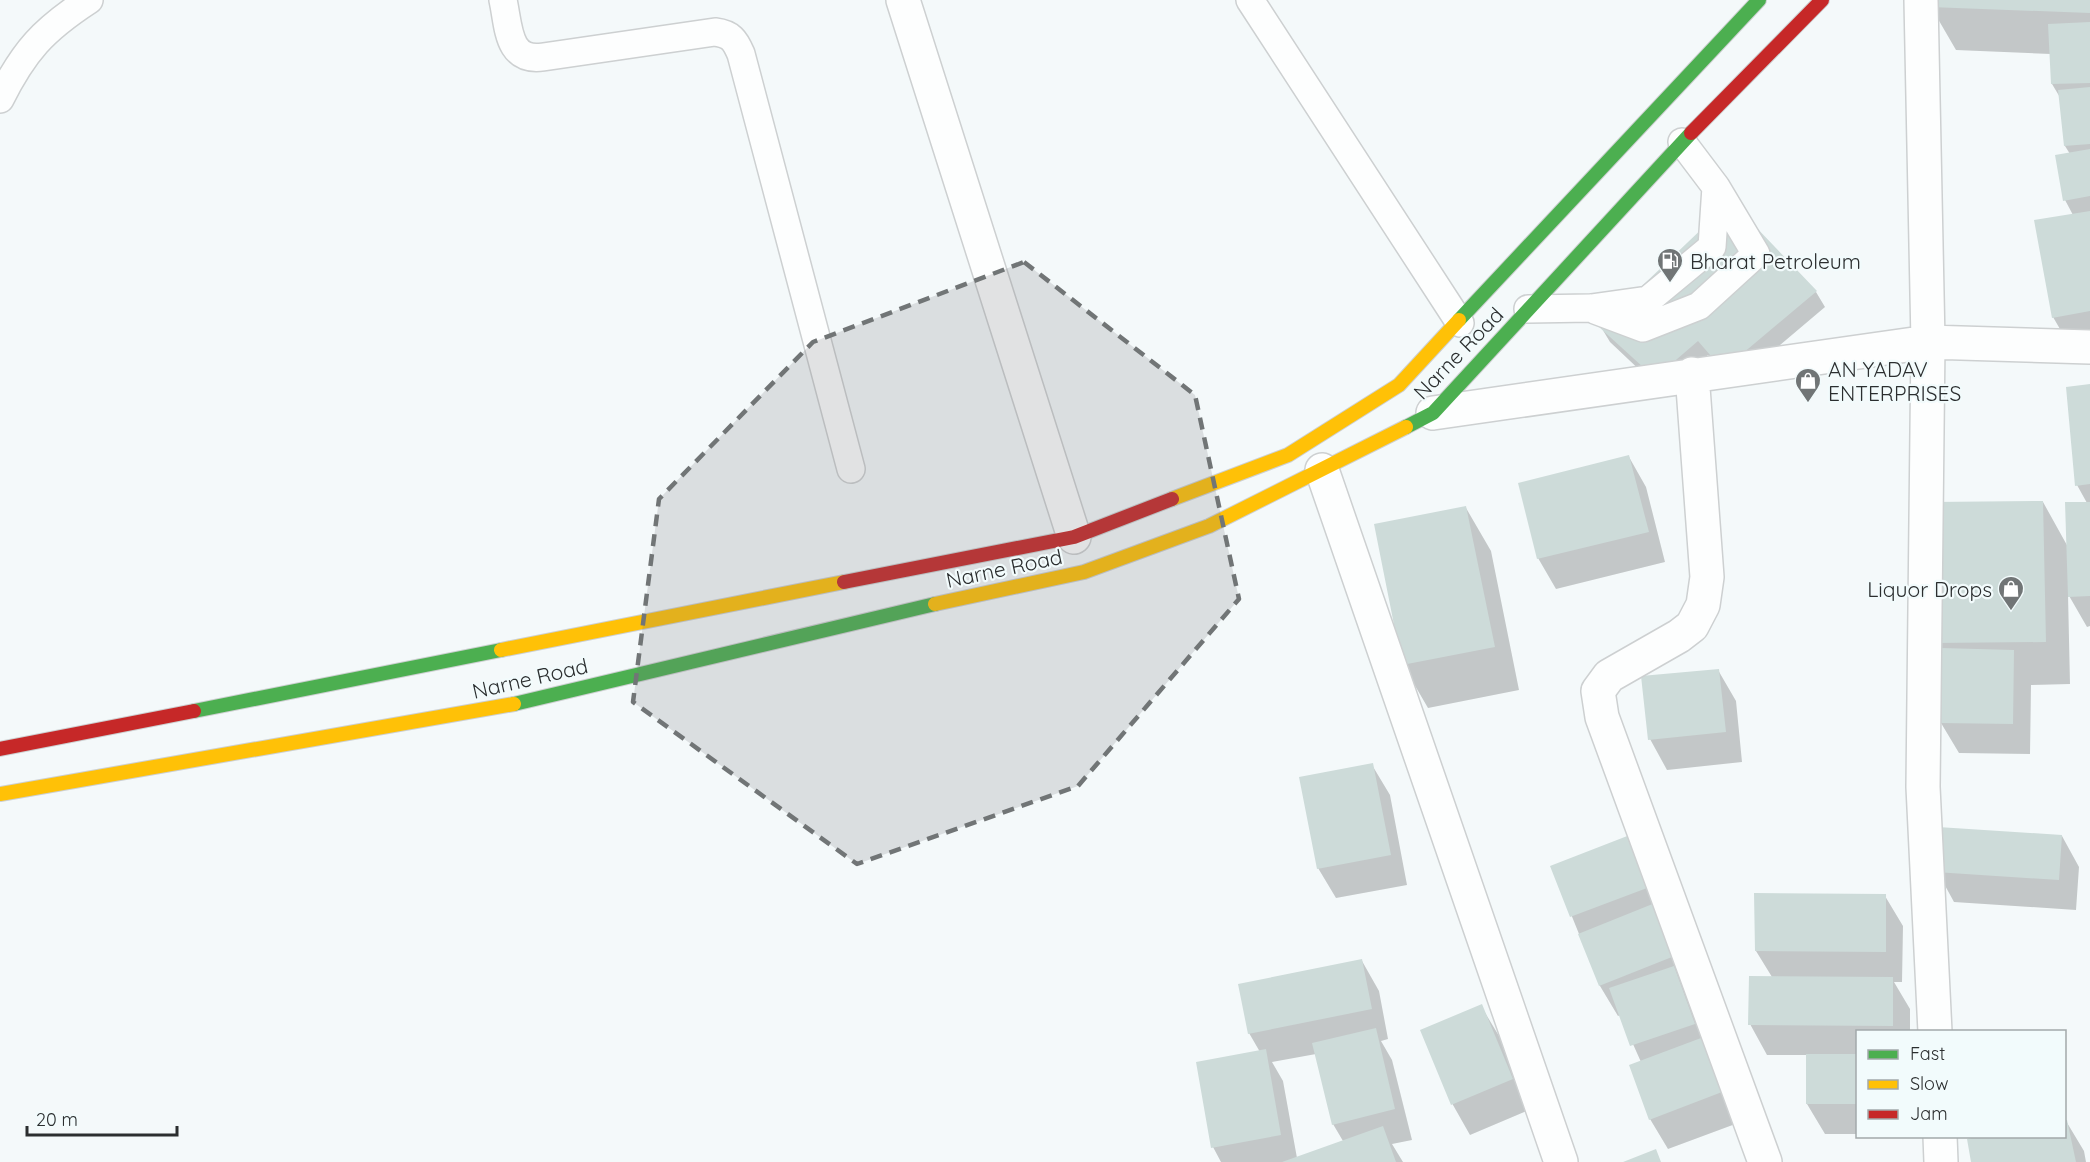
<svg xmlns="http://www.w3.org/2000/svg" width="2090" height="1162" font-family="Quicksand,sans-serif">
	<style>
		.shadow { fill: #0003; fill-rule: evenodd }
		.building { fill: #cddbd9 }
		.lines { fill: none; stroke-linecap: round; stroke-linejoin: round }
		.lane-casing { stroke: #cdd0d1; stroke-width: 30 }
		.street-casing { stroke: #cdd0d1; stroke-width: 36 }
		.fast-casing { stroke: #cdd0d1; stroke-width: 16 }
		.slow-casing { stroke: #cdd0d1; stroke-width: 16 }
		.jam-casing { stroke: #cdd0d1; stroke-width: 16 }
		.lane { stroke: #fdfefe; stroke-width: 27 }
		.street { stroke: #fdfefe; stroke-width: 33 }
		.fast { stroke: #4caf50; stroke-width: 14 }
		.slow { stroke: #ffc107; stroke-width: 14 }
		.jam { stroke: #c62828; stroke-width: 14 }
		.marked { fill: #717576; fill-opacity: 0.2; stroke: #717576; stroke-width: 4.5; stroke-dasharray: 12 8; stroke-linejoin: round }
		.labels { text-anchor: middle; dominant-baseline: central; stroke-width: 4.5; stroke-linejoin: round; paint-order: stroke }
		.poi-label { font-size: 21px; fill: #2b2e2f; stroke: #f2fbfc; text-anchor: start }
		.street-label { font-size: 21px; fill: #2b2e2f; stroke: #f2fbfc }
	</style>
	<rect width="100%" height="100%" fill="#f4f9fa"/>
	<path class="shadow" d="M 2090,0 L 2090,344 L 2071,348 L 2053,317 L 2073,215 L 2065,200 L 2070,154 L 2065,146 L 2061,99 L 2052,84 L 2051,54 L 1956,50 L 1931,7 Z
		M 1816,292 L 1825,307 L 1733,385 L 1708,355 L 1664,393 L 1610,342 L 1601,327 Z
		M 2090,386 L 2090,626 L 2087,627 L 2068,594 L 2070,684 L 2031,685 L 2030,754 L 1959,753 L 1941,723 L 1935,642 L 2043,502 L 2068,547 L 2087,503 L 2077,485 Z
		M 1629,457 L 1646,487 L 1665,562 L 1556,589 L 1538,558 Z
		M 1466,508 L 1491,551 L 1519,690 L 1428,708 L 1403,665 Z
		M 1718,670 L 1736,701 L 1742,762 L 1667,770 L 1650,739 Z
		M 1372,765 L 1390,795 L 1407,885 L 1336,898 L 1318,868 Z
		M 1635,834 L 1738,1123 L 1668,1149 L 1650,1119 L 1641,1062 L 1620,1015 L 1618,1016 L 1600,986 L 1552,867 Z
		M 2062,836 L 2079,867 L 2076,910 L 1954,902 L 1937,871 Z
		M 1885,896 L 1903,926 L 1902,982 L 1894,982 L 1910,1009 L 1910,1032 L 1858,1032 L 1858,1134 L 1825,1134 L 1807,1104 L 1808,1055 L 1767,1055 L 1750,1024 L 1772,977 L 1756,951 Z
		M 1362,961 L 1379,991 L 1388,1039 L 1381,1041 L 1392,1060 L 1412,1140 L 1392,1144 L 1403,1162 L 1221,1162 L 1213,1147 L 1260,1052 L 1249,1033 ZM 1316,1054 L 1333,1124 L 1343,1141 L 1297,1158 L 1283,1081 L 1272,1062 Z
		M 1481,1006 L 1499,1036 L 1529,1110 L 1470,1135 L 1453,1105 L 1422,1031 Z
		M 2066,1121 L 2084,1151 L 2086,1162 L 1973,1162 L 2064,1136 Z"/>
	<path class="building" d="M 1930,0 L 2090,0 L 2090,13 L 1930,7 Z
		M 2090,22 L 2090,83 L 2051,84 L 2048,24 Z
		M 2090,87 L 2090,144 L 2064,146 L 2058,90 Z
		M 2090,149 L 2090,196 L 2063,201 L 2055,155 Z
		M 1731,201 L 1817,291 L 1723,370 L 1698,341 L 1655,378 L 1599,327 Z
		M 2090,211 L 2090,311 L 2052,318 L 2034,220 Z
		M 2090,384 L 2090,484 L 2075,486 L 2066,387 Z
		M 1629,455 L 1649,532 L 1537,559 L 1518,483 Z
		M 2043,501 L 2046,642 L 1934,643 L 1932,502 Z
		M 2065,502 L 2090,502 L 2090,596 L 2068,597 Z
		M 1466,506 L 1495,647 L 1402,665 L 1374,524 Z
		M 1941,648 L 2014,650 L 2013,724 L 1940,723 Z
		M 1719,669 L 1726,732 L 1648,740 L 1641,676 Z
		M 1373,763 L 1391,855 L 1317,869 L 1299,777 Z
		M 1938,827 L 2062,835 L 2059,880 L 1935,872 Z
		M 1635,833 L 1655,885 L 1570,917 L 1550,866 Z
		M 1754,893 L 1886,894 L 1886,952 L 1755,951 Z
		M 1655,903 L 1677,955 L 1599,986 L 1578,934 Z
		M 1362,959 L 1372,1009 L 1248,1034 L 1238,984 Z
		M 1674,966 L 1695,1024 L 1630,1046 L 1609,988 Z
		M 1749,976 L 1893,977 L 1893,1026 L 1748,1025 Z
		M 1482,1004 L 1513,1079 L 1451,1105 L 1420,1030 Z
		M 1376,1028 L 1395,1109 L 1332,1125 L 1312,1043 Z
		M 1701,1038 L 1722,1092 L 1649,1120 L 1629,1065 Z
		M 1266,1049 L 1281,1135 L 1211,1148 L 1196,1062 Z
		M 1806,1054 L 1858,1054 L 1858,1104 L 1806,1104 Z
		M 2064,1120 L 2067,1120 L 2076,1162 L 1971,1162 L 1967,1139 L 1981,1136 L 2064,1136 Z
		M 1383,1126 L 1396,1162 L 1282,1162 Z
		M 1656,1149 L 1661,1162 L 1623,1162 Z"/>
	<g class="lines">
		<defs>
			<path id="lane" d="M 503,0 C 509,27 507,62 543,57 L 715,32 C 731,34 735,40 741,54 L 851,469
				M 1250,0 L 1460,323
				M 0,99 C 24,51 43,30 89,0
				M 1528,309 L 1591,308 L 1648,300 L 1712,247 L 1716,187 L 1682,142
				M 1595,310 L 1643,328 L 1699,306 L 1756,254 L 1716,187"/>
			<path id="street" d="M 903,0 L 1074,537
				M 1921,0 L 1928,342 L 1923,787 L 1935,1032
				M 1692,374 L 1707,577 L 1703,605 L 1692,626 L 1679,636 L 1609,676 L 1598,691 L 1602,717 L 1765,1162
				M 1433,413 L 1928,342 L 2090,347
				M 1322,470 L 1561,1162
				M 1940,1136 L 1941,1162"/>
			<path id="fast" d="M 1459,320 L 1759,0
				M 1406,427 L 1433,413 L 1691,133
				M 514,704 L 935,604
				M 194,711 L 501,650"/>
			<path id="slow" d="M 1172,499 L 1288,455 L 1399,385 L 1459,320
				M 935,604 L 1084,572 L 1209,526 L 1406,427
				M 501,650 L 844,582
				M 0,794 L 514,704"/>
			<path id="jam" d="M 1691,133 L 1822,0
				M 844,582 L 1074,537 L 1172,499
				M 0,749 L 194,711"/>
		</defs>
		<use href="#lane" class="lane-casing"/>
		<use href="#street" class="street-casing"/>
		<use href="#fast" class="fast-casing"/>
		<use href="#slow" class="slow-casing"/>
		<use href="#jam" class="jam-casing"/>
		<use href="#lane" class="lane"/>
		<use href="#street" class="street"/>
		<use href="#fast" class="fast"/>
		<use href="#slow" class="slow"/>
		<use href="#jam" class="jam"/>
	</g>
	<path class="marked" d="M 1024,262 L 1195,395 L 1239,599 L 1078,786 L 857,864 L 633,702 L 659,499 L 813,342 Z"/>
	<defs>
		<symbol id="fuel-pin" viewBox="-11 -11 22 30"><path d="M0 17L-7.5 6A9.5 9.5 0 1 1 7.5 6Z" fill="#717576" stroke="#f2fbfc"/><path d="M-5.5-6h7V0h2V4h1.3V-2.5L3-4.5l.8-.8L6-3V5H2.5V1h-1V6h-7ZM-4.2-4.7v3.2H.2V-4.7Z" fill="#fff"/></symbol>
		<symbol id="shop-pin" viewBox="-11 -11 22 30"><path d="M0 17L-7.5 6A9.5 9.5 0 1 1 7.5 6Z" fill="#717576" stroke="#f2fbfc"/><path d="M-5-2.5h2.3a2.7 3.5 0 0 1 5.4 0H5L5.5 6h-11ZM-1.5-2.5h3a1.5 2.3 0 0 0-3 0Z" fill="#fff"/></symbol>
	</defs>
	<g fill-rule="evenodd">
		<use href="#fuel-pin" x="1655" y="246" width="30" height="40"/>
		<use href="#shop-pin" x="1793" y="366" width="30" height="40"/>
		<use href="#shop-pin" x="1996" y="574" width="30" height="40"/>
	</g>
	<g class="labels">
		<g class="poi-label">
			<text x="1690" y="261">Bharat Petroleum</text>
			<text x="1828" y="369">AN YADAV<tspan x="1828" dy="24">ENTERPRISES</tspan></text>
			<text x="1992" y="589" text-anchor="end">Liquor Drops</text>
		</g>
		<g class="street-label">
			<text transform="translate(1458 353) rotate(-46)">Narne Road</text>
			<text transform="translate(1004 568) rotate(-12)">Narne Road</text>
			<text transform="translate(530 678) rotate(-13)">Narne Road</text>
		</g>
	</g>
	<rect x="1856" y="1030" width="210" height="108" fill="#f2fbfc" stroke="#a2a9aa" stroke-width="1.5"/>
	<rect x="1868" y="1050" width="30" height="9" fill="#4caf50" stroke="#a2a9aa" stroke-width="1.5"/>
	<text x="1910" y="1060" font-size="18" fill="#2b2e2f">Fast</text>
	<rect x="1868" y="1080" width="30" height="9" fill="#ffc107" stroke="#a2a9aa" stroke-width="1.5"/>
	<text x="1910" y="1090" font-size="18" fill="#2b2e2f">Slow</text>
	<rect x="1868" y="1110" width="30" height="9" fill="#c62828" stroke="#a2a9aa" stroke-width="1.5"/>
	<text x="1910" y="1120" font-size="18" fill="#2b2e2f">Jam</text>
	<path d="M27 1126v9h150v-9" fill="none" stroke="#2b2e2f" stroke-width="3"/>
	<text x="36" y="1126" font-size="18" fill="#2b2e2f" stroke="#f2fbfc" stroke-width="4.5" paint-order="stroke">20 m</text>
</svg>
